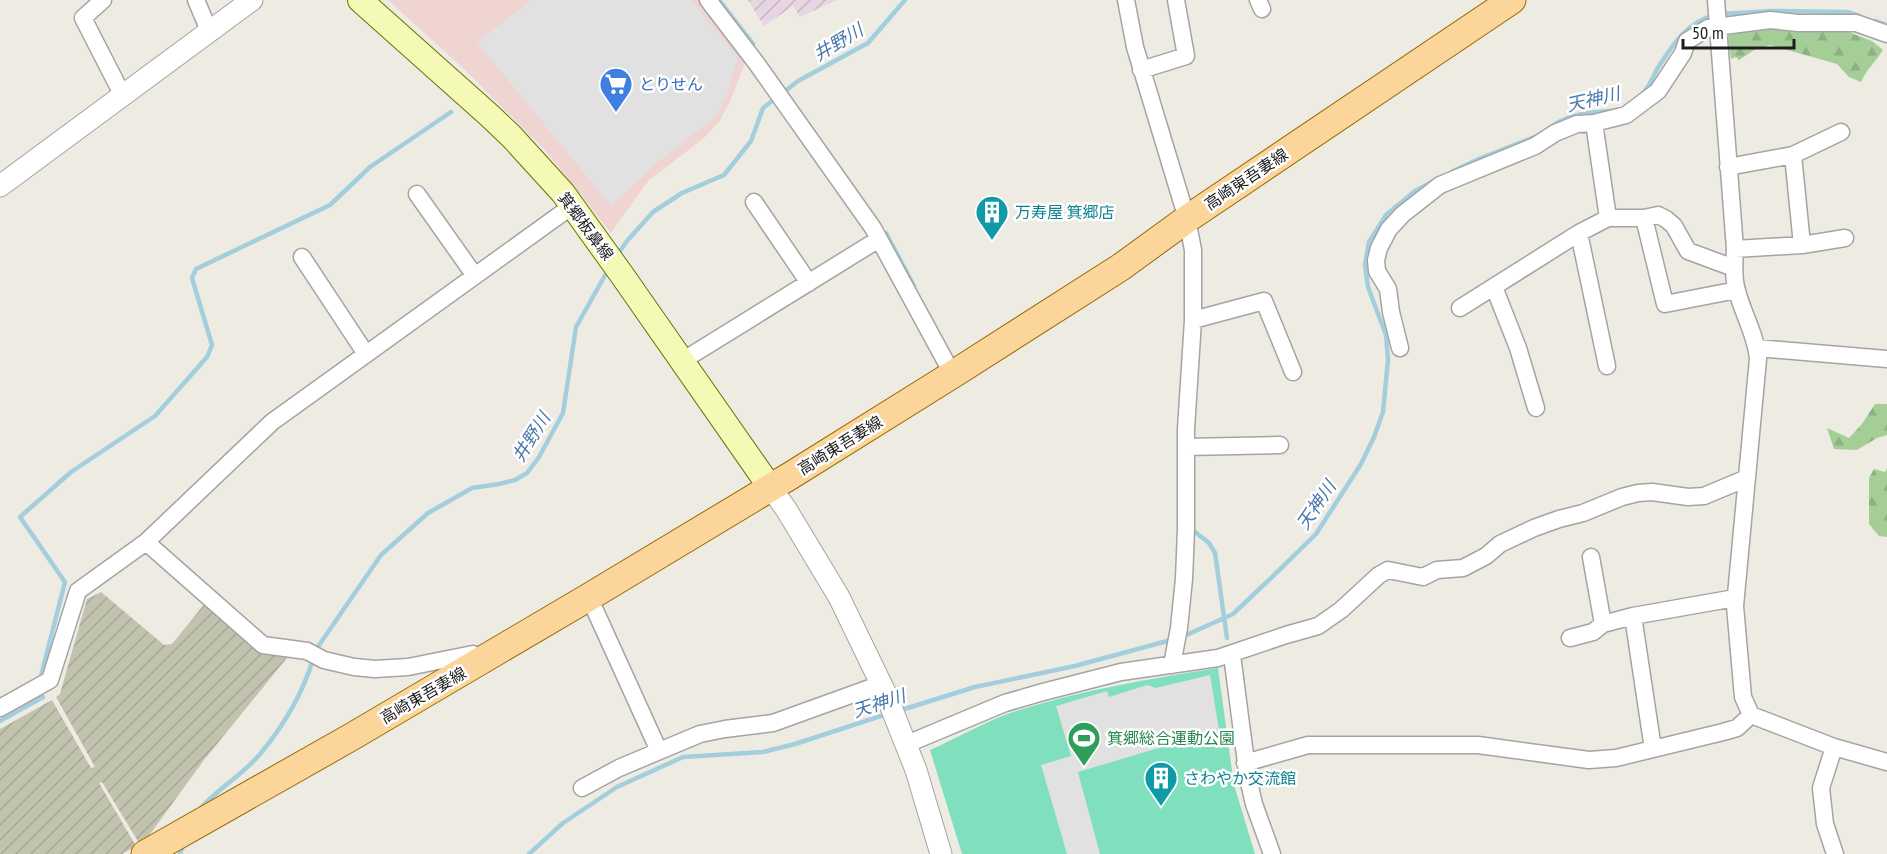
<svg xmlns="http://www.w3.org/2000/svg" width="1887" height="854" font-family="'PT Sans Narrow','Noto Sans JP',sans-serif">
	<style>
		.commercial { fill: #f0d4d2 }
		.industrial { fill: url(#industrial-furrows) }
		.construction { fill: url(#construction-furrows) }
		.forest { fill: url(#forest-firs) }
		.pitch { fill: #80dfbd }
		.parking { fill: #e1e1e1 }
		.lines { fill: none; stroke-linecap: round; stroke-linejoin: round }
		.stream { stroke: #a3cedd; stroke-width: 4.5 }
		.minor-casing { stroke: #a4a4a4; stroke-width: 19 }
		.tertiary-casing { stroke: #a4a4a4; stroke-width: 23 }
		.secondary-casing { stroke: #647404; stroke-width: 26 }
		.primary-casing { stroke: #966a00; stroke-width: 29 }
		.minor { stroke: #fff; stroke-width: 16 }
		.tertiary { stroke: #fff; stroke-width: 21 }
		.secondary { stroke: #f4fab6; stroke-width: 24 }
		.primary { stroke: #fcd59a; stroke-width: 27 }
		.labels { text-anchor: middle; dominant-baseline: central; stroke-width: 5; stroke-linejoin: round; paint-order: stroke }
		.shop-label { font-size: 16px; fill: #366cbe; stroke: #fff; text-anchor: start }
		.street-label { font-size: 16px; fill: #1d1d1d; stroke: #fff }
		.culture-label { font-size: 16px; fill: #0d838f; stroke: #fff; text-anchor: start }
		.leisure-label { font-size: 16px; fill: #27864d; stroke: #fff; text-anchor: start }
		.water-label { font-size: 18px; font-style: italic; fill: #4978ad; stroke: #fff }
	</style>
	<defs>
		<pattern id="industrial-furrows" width="10" height="10" patternUnits="userSpaceOnUse" patternTransform="scale(1.5)"><rect width="10" height="10" fill="#e8d5e3"/><path d="M-1 1l2-2M0 10L10 0M9 11l2-2" fill="none" stroke="#c7b6c2"/></pattern>
		<pattern id="construction-furrows" width="10" height="10" patternUnits="userSpaceOnUse" patternTransform="scale(1.5)"><rect width="10" height="10" fill="#c2c3ae"/><path d="M-1 1l2-2M0 10L10 0M9 11l2-2" fill="none" stroke="#a6a795"/></pattern>
		<pattern id="forest-firs" width="22" height="20" patternUnits="userSpaceOnUse" patternTransform="scale(1.5)"><rect width="22" height="20" fill="#a5ce97"/><path d="M5 1l3.5 6h-7zM16 11l3.5 6h-7z" fill="#8eb082"/></pattern>
	</defs>
	<rect width="100%" height="100%" fill="#eeebe3"/>
	<path class="commercial" d="M 388,0 L 701,0 L 747,58 L 731,99 L 719,122 L 704,138 L 648,181 L 611,233 L 544,149 L 464,69 Z"/>
	<path class="industrial" d="M 748,0 L 837,0 L 800,17 L 793,6 L 764,26 Z"/>
	<path class="construction" d="M 101,592 L 164,645 L 172,644 L 206,602 L 291,653 L 204,760 L 148,837 L 139,843 L 102,782 L 99,783 L 136,846 L 122,854 L 0,854 L 0,729 L 52,700 L 91,768 L 95,767 L 56,697 L 60,694 L 61,690 L 87,599 Z"/>
	<path class="forest" d="M 1770,25 L 1836,27 L 1872,41 L 1883,50 C 1876,61 1866,70 1861,82 L 1849,77 L 1837,64 L 1770,45 L 1754,50 L 1739,60 L 1736,57 L 1731,59 L 1728,35 L 1731,31 Z
		M 1875,404 L 1887,404 L 1887,435 L 1877,438 L 1857,450 L 1834,449 L 1827,428 L 1849,438 L 1862,424 Z
		M 1887,468 L 1887,537 L 1879,536 L 1869,524 L 1869,478 L 1874,469 L 1885,472 Z"/>
	<path class="pitch" d="M 1218,668 L 1234,785 L 1255,854 L 962,854 L 930,750 C 957,738 983,723 1010,713 C 1077,691 1149,679 1218,668 Z"/>
	<path class="parking" d="M 532,0 L 691,0 L 738,58 L 726,97 L 714,118 L 654,165 L 611,206 L 477,42 Z
		M 1210,675 L 1219,730 L 1078,772 L 1100,854 L 1067,854 L 1041,765 L 1071,756 L 1056,706 L 1107,691 L 1109,697 L 1147,685 L 1156,688 Z"/>
	<g class="lines">
		<path class="stream" d="M 719,0 L 753,44
			M 1721,14 L 1771,11 L 1847,12 L 1859,16
			M 1875,21 L 1887,25
			M 783,93 L 798,81 L 868,43 L 905,0
			M 1642,94 C 1650,87 1653,75 1659,66 C 1672,46 1688,21 1713,16
			M 1551,127 C 1568,114 1591,112 1612,111
			M 1453,171 L 1481,158 L 1537,136
			M 886,233 L 914,286
			M 617,255 L 627,241 L 653,212 L 682,193 L 724,175 L 751,141 L 763,108 L 776,98
			M 1194,531 L 1209,543 L 1215,553 L 1227,638
			M 1182,637 L 1233,614 L 1271,578 L 1316,534 L 1361,464 L 1374,437 L 1383,412 L 1388,360 L 1386,335 L 1368,287 L 1365,265 L 1369,242 L 1386,215 L 1415,191 L 1432,182
			M 315,651 L 381,555 L 428,513 L 472,488 L 499,484 L 515,480 L 527,473 L 539,457 L 563,413 L 576,327 L 608,270
			M 41,676 L 65,582 L 20,517 L 71,472 L 155,416 L 207,357 L 212,345 L 192,278 L 196,269 L 330,205 L 370,167 L 451,112
			M 898,711 L 975,687 L 1075,666 L 1171,640
			M 0,721 L 43,697
			M 199,810 C 217,789 243,775 261,753 C 283,726 303,693 313,659
			M 180,854 L 183,845
			M 529,854 L 563,823 L 617,787 L 683,757 L 763,752 L 795,744 L 887,714"/>
		<defs>
			<path id="minor" d="M 103,0 L 83,18 L 123,96
				M 196,0 L 210,33
				M 708,0 L 757,64 L 873,228 L 953,375
				M 1126,0 L 1135,47 L 1187,219 L 1193,250 L 1193,320 L 1186,429 L 1186,529 L 1184,579 L 1179,628 L 1172,665
				M 1258,0 L 1262,9
				M 1716,0 L 1735,249 C 1734,263 1733,278 1737,291 C 1743,314 1756,335 1758,359 L 1735,606 L 1743,697 L 1751,715 L 1834,747 L 1887,762
				M 1141,70 L 1186,56 L 1176,0
				M 1594,123 L 1608,218
				M 1793,155 L 1802,245
				M 1728,167 L 1793,155 L 1841,132
				M 417,194 L 475,276
				M 754,202 L 809,283
				M 1644,218 L 1665,304 L 1737,290
				M 1579,233 L 1607,366
				M 1735,249 L 1802,245 L 1845,238
				M 302,257 L 366,354
				M 1494,287 L 1518,348 L 1536,408
				M 1460,308 L 1579,233 L 1608,218 L 1644,218 L 1658,215 L 1666,219 L 1674,226 L 1688,251 L 1734,268
				M 1193,320 L 1264,301 L 1293,372
				M 1400,348 L 1391,312 L 1388,289 L 1377,271 L 1376,260 L 1379,248 L 1389,229 L 1403,214 L 1440,185 L 1535,146 L 1555,133 L 1577,124 L 1594,123 L 1626,115 L 1658,91 L 1683,53 L 1687,41 L 1708,28 L 1770,20 L 1798,23 L 1856,23 L 1887,34
				M 1757,348 L 1887,359
				M 682,361 L 879,239
				M 1186,447 L 1280,445
				M 146,542 L 263,645 L 307,651 L 324,660 L 354,667 L 375,669 L 408,667 L 473,654 L 480,660
				M 1591,557 L 1603,624
				M 589,597 L 659,751
				M 1633,616 L 1653,749
				M 1570,638 L 1593,632 L 1603,624 L 1633,616 L 1735,598
				M 1232,655 L 1248,778 L 1254,804 L 1272,854
				M 0,708 L 50,680 L 78,591 L 146,542 L 272,422 L 572,206
				M 907,744 L 1005,703 L 1043,692 L 1121,672 L 1218,658 L 1286,635 L 1318,626 L 1341,610 L 1379,575 L 1388,570 L 1423,577 L 1437,570 L 1463,568 L 1486,556 L 1500,544 L 1534,528 L 1559,519 L 1583,513 L 1622,497 L 1638,493 L 1652,492 L 1688,497 L 1704,496 L 1747,478
				M 1834,747 L 1821,788 L 1825,824 L 1835,854
				M 1245,763 L 1308,745 L 1478,745 L 1589,760 L 1616,758 L 1723,732 L 1737,728 L 1751,715
				M 582,788 L 619,768 L 700,734 L 725,729 L 773,723 L 881,684"/>
			<path id="tertiary" d="M 0,186 L 252,0
				M 770,487 L 786,509 L 839,597 L 885,692 L 916,770 L 941,854"/>
			<path id="secondary" d="M 360,0 L 490,116 L 512,137 L 563,193 L 622,275 L 770,487"/>
			<path id="primary" d="M 145,854 L 353,736 L 589,597 L 790,476 L 955,373 L 1121,267 L 1187,219 L 1512,0"/>
		</defs>
		<use href="#minor" class="minor-casing"/>
		<use href="#tertiary" class="tertiary-casing"/>
		<use href="#secondary" class="secondary-casing"/>
		<use href="#primary" class="primary-casing"/>
		<use href="#minor" class="minor"/>
		<use href="#tertiary" class="tertiary"/>
		<use href="#secondary" class="secondary"/>
		<use href="#primary" class="primary"/>
	</g>
	<defs>
		<symbol id="supermarket-pin" viewBox="-11 -11 22 30"><path d="M0 17L-7.5 6A9.5 9.5 0 1 1 7.5 6Z" fill="#3f7fe0" stroke="#fff"/><path d="M-6-5.5h2.5l.6 2H6L4.5 2H-2.5L-4.4-4H-6ZM-1.5 3.2a1.3 1.3 0 1 0 .1 0ZM3 3.2a1.3 1.3 0 1 0 .1 0Z" fill="#fff"/></symbol>
		<symbol id="building-pin" viewBox="-11 -11 22 30"><path d="M0 17L-7.5 6A9.5 9.5 0 1 1 7.5 6Z" fill="#0f9aa8" stroke="#fff"/><path d="M-4-6H4V6H1V3H-1V6H-4ZM-2.5-4.3h1.7v1.8h-1.7ZM.8-4.3h1.7v1.8H.8ZM-2.5-1h1.7V.8h-1.7ZM.8-1h1.7V.8H.8Z" fill="#fff"/></symbol>
		<symbol id="stadium-pin" viewBox="-11 -11 22 30"><path d="M0 17L-7.5 6A9.5 9.5 0 1 1 7.5 6Z" fill="#2e9e5b" stroke="#fff"/><path d="M0-5a6.5 5 0 1 0 0 10a6.5 5 0 1 0 0-10ZM-3.5-1.8h7v3.6h-7Z" fill="#fff"/></symbol>
	</defs>
	<g fill-rule="evenodd">
		<use href="#supermarket-pin" x="597" y="65" width="38" height="52"/>
		<use href="#building-pin" x="973" y="193" width="38" height="52"/>
		<use href="#stadium-pin" x="1065" y="719" width="38" height="52"/>
		<use href="#building-pin" x="1142" y="759" width="38" height="52"/>
	</g>
	<g class="labels">
		<g class="shop-label">
			<text x="639" y="84">とりせん</text>
		</g>
		<g class="street-label">
			<text transform="translate(1246 179) rotate(-34)">高崎東吾妻線</text>
			<text transform="translate(586 226) rotate(53)">箕郷板鼻線</text>
			<text transform="translate(840 445) rotate(-32)">高崎東吾妻線</text>
			<text transform="translate(423 695) rotate(-30)">高崎東吾妻線</text>
		</g>
		<g class="culture-label">
			<text x="1015" y="212">万寿屋 箕郷店</text>
			<text x="1184" y="778">さわやか交流館</text>
		</g>
		<g class="leisure-label">
			<text x="1107" y="738">箕郷総合運動公園</text>
		</g>
		<g class="water-label">
			<text transform="translate(838 42) rotate(-31)">井野川</text>
			<text transform="translate(1593 99) rotate(-13)">天神川</text>
			<text transform="translate(531 437) rotate(-58)">井野川</text>
			<text transform="translate(1316 505) rotate(-56)">天神川</text>
			<text transform="translate(879 703) rotate(-18)">天神川</text>
		</g>
	</g>
	<path d="M1683 39v9h111v-9" fill="none" stroke="#1d1d1d" stroke-width="3"/>
	<text x="1692" y="39" font-size="18" fill="#1d1d1d" stroke="#ffffff" stroke-width="4.5" paint-order="stroke">50 m</text>
</svg>
